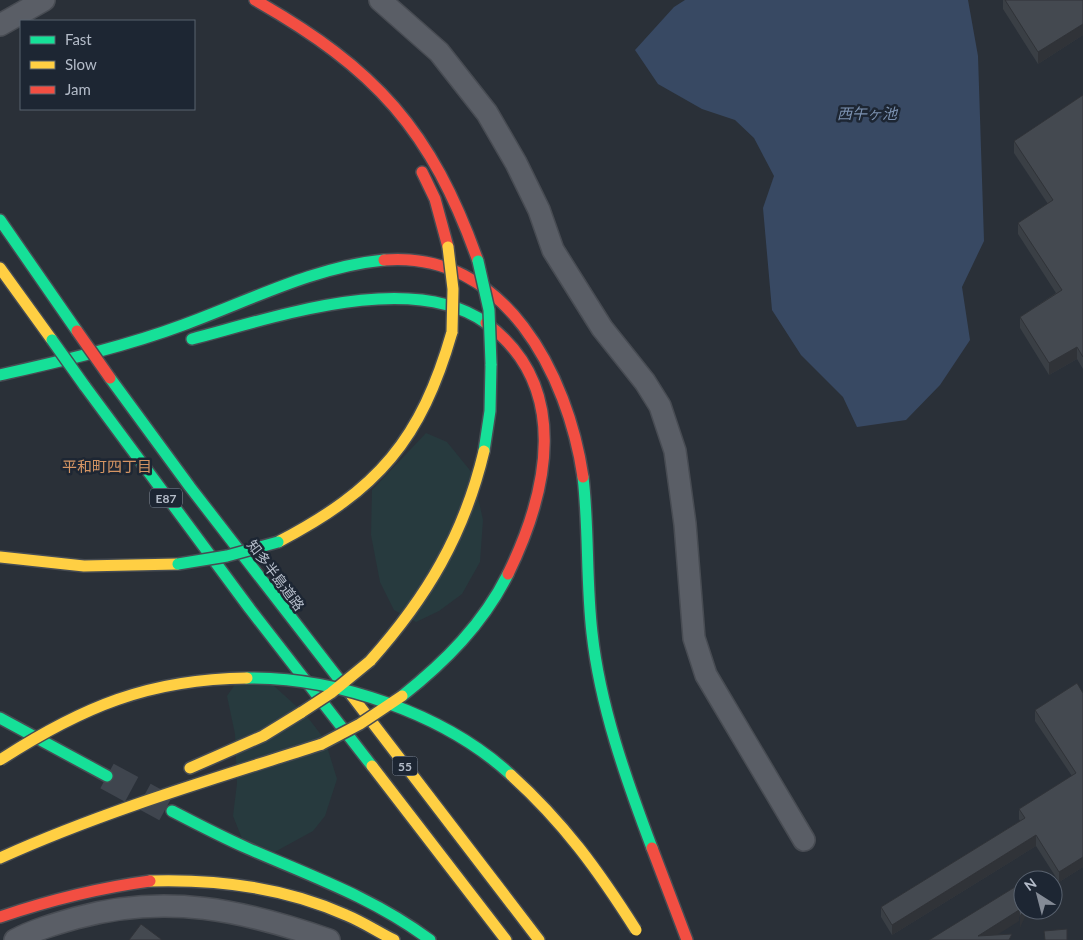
<svg xmlns="http://www.w3.org/2000/svg" width="1083" height="940" font-family="Lato,'Noto Sans JP',sans-serif">
	<style>
		.green { fill: #273a3e }
		.water { fill: #384963 }
		.lines { fill: none; stroke-linecap: round; stroke-linejoin: round }
		.highway-tunnel { stroke: #3f454e; stroke-width: 28; stroke-dasharray: 28 14; stroke-linecap: butt }
		.street-casing { stroke: #484c53; stroke-width: 24 }
		.fast-casing { stroke: #474c53; stroke-width: 14 }
		.slow-casing { stroke: #474c53; stroke-width: 14 }
		.jam-casing { stroke: #474c53; stroke-width: 14 }
		.street { stroke: #5a5e66; stroke-width: 21 }
		.fast { stroke: #16e098; stroke-width: 11 }
		.slow { stroke: #ffcf43; stroke-width: 11 }
		.jam { stroke: #f24e42; stroke-width: 11 }
		.fast-bridge-casing { stroke: #474c53; stroke-width: 14; stroke-linecap: butt }
		.slow-bridge-casing { stroke: #474c53; stroke-width: 14; stroke-linecap: butt }
		.jam-bridge-casing { stroke: #474c53; stroke-width: 14; stroke-linecap: butt }
		.fast-bridge { stroke: #16e098; stroke-width: 11 }
		.slow-bridge { stroke: #ffcf43; stroke-width: 11 }
		.jam-bridge { stroke: #f24e42; stroke-width: 11 }
		.wall { fill: #3a3f45 }
		.shaded-wall { fill: #303338 }
		.building { fill: #444950; stroke: #303338 }
		.labels { text-anchor: middle; dominant-baseline: central; stroke-width: 5; stroke-linejoin: round; paint-order: stroke }
		.shield { fill: #1d2633; stroke: #878f9c; stroke-width: 1 }
		.shield-label { font-size: 12px; font-weight: bold; fill: #b4bcc9 }
		.street-label { font-size: 14px; fill: #b4bcc9; stroke: #1d2633 }
		.water-label { font-size: 15px; font-style: italic; fill: #7c92b1; stroke: #1d2633 }
		.neighbourhood-label { font-size: 15px; fill: #d59563; stroke: #1d2633 }
	</style>
	<rect width="100%" height="100%" fill="#2a3038"/>
	<path class="green" d="M 426,433 L 447,442 L 473,474 L 483,520 L 480,562 L 462,594 L 439,611 L 416,622 L 394,610 L 380,582 L 371,535 L 372,490 Z
		M 263,676 L 306,715 L 325,740 L 337,779 L 325,816 L 313,831 L 271,854 L 243,841 L 233,816 L 237,783 L 235,734 L 227,696 L 240,677 Z"/>
	<path class="water" d="M 685,0 L 968,0 L 978,56 L 984,241 L 962,287 L 970,340 L 940,385 L 906,420 L 857,427 L 843,397 L 801,355 L 772,310 L 763,208 L 774,176 L 754,138 L 735,120 L 702,109 L 658,84 L 635,50 L 674,7 Z"/>
	<g class="lines">
		<path class="highway-tunnel" d="M 107,776 L 166,808"/>
		<defs>
			<path id="street" d="M 380,0 L 439,52 L 487,113 L 516,163 L 539,210 L 553,250 L 602,328 L 645,382 L 660,406 L 675,451 L 685,524 L 694,638 L 706,675 L 804,840
				M 0,25 L 44,0
				M 15,940 C 34,930 55,924 76,918 C 166,893 243,910 329,940"/>
			<path id="fast" d="M 0,220 L 77,331
				M 192,339 C 273,318 411,269 486,323
				M 0,375 C 61,361 124,347 183,325 C 249,301 313,267 384,260
				M 110,378 L 190,487 L 352,696
				M 84,385 L 250,609 L 372,766
				M 484,451 L 490,411 L 491,364
				M 583,477 C 589,529 586,581 592,633 C 600,706 626,779 652,848
				M 402,696 C 445,662 483,624 508,574
				M 0,718 L 107,776
				M 172,811 C 197,824 222,837 247,848 C 311,876 374,898 430,940"/>
			<path id="slow" d="M 0,268 L 52,340
				M 278,542 C 378,490 421,440 452,332
				M 0,557 L 84,566 L 178,564
				M 370,661 C 427,597 464,535 484,451
				M 352,696 L 539,940
				M 372,766 L 506,940
				M 190,768 L 263,736 L 302,712
				M 0,858 C 104,811 213,779 322,744
				M 150,881 C 218,879 284,887 346,915 C 363,922 378,932 394,940"/>
			<path id="jam" d="M 255,0 C 376,69 431,129 478,261
				M 422,172 L 435,199 L 448,247
				M 384,260 C 505,250 568,375 583,477
				M 486,323 C 572,386 548,492 508,574
				M 652,848 L 687,940
				M 0,917 C 50,900 98,888 150,881"/>
		</defs>
		<use href="#street" class="street-casing"/>
		<use href="#fast" class="fast-casing"/>
		<use href="#slow" class="slow-casing"/>
		<use href="#jam" class="jam-casing"/>
		<use href="#street" class="street"/>
		<use href="#fast" class="fast"/>
		<use href="#slow" class="slow"/>
		<use href="#jam" class="jam"/>
		<defs>
			<path id="fast-bridge" d="M 478,261 L 489,310 L 491,364
				M 52,340 L 84,385
				M 178,564 L 227,556 L 278,542
				M 247,678 C 337,677 445,714 511,775"/>
			<path id="slow-bridge" d="M 448,247 L 453,289 L 452,332
				M 302,712 L 331,693 L 370,661
				M 322,744 L 360,724 L 402,696
				M 0,760 C 82,707 149,679 247,678
				M 511,775 C 564,823 598,870 636,930"/>
			<path id="jam-bridge" d="M 77,331 L 110,378"/>
		</defs>
		<use href="#fast-bridge" class="fast-bridge-casing"/>
		<use href="#slow-bridge" class="slow-bridge-casing"/>
		<use href="#jam-bridge" class="jam-bridge-casing"/>
		<use href="#fast-bridge" class="fast-bridge"/>
		<use href="#slow-bridge" class="slow-bridge"/>
		<use href="#jam-bridge" class="jam-bridge"/>
	</g>
	<path class="wall" d="M 1003,0 L 1083,0 L 1083,35 L 1038,64 L 1003,9 Z
		M 1083,95 L 1083,369 L 1077,359 L 1049,375 L 1020,328 L 1020,317 L 1056,293 L 1018,234 L 1018,223 L 1048,204 L 1014,153 L 1014,141 Z
		M 1083,693 L 1083,867 L 1059,882 L 1036,846 L 892,935 L 881,917 L 881,907 L 1020,821 L 1019,819 L 1019,809 L 1072,776 L 1035,721 L 1035,710 Z"/>
	<path class="shaded-wall" d="M 1083,24 L 1083,35 L 1038,64 L 1038,52 Z
		M 1077,347 L 1077,359 L 1049,375 L 1049,363 Z
		M 1036,835 L 1036,846 L 892,935 L 892,925 Z
		M 1083,857 L 1083,867 L 1059,882 L 1059,872 Z
		M 1043,870 L 1043,880 L 1038,880 Z
		M 1019,910 L 1019,921 L 989,940 L 978,936 Z
		M 1023,910 L 1028,910 L 1020,928 L 1020,917 Z"/>
	<path class="building" d="M 1005,0 L 1083,0 L 1083,24 L 1038,52 Z
		M 1083,95 L 1083,357 L 1077,347 L 1049,363 L 1020,317 L 1062,290 L 1018,223 L 1053,200 L 1014,141 Z
		M 1077,683 L 1083,693 L 1083,857 L 1059,872 L 1036,835 L 892,925 L 881,907 L 1025,818 L 1019,809 L 1076,773 L 1035,710 Z
		M 1043,870 L 1038,880 L 1026,880 Z
		M 1023,882 L 1023,910 L 1020,917 L 1019,910 L 978,936 L 1012,934 L 1009,940 L 929,940 Z
		M 141,924 L 161,939 L 161,940 L 129,940 Z
		M 1067,929 L 1067,940 L 1045,940 L 1044,931 Z"/>
	<g class="labels">
		<g class="shield">
			<rect x="150" y="488.5" width="32" height="19" rx="4"/>
			<rect x="392.5" y="756.5" width="25" height="19" rx="4"/>
		</g>
		<g class="shield-label">
			<text x="166" y="498">E87</text>
			<text x="405" y="766">55</text>
		</g>
		<g class="street-label">
			<text transform="translate(276 575) rotate(53)">知多半島道路</text>
		</g>
		<g class="water-label">
			<text x="867" y="113">西午ヶ池</text>
		</g>
		<g class="neighbourhood-label">
			<text x="107" y="466">平和町四丁目</text>
		</g>
	</g>
	<rect x="20" y="20" width="175" height="90" fill="#1d2633" stroke="#59626f"/>
	<rect x="30" y="36" width="25" height="8" fill="#16e098" stroke="#59626f"/>
	<text x="65" y="45" font-size="15" fill="#b4bcc9">Fast</text>
	<rect x="30" y="61" width="25" height="8" fill="#ffcf43" stroke="#59626f"/>
	<text x="65" y="70" font-size="15" fill="#b4bcc9">Slow</text>
	<rect x="30" y="86" width="25" height="8" fill="#f24e42" stroke="#59626f"/>
	<text x="65" y="95" font-size="15" fill="#b4bcc9">Jam</text>
	<g transform="translate(1038 895) rotate(324)"><circle r="24" fill="#1d2633" stroke="#59626f"/>
	<path d="M0-4L9 19L0 12L-9 19Z" fill="#848b96"/>
	<text y="-8" font-size="14" font-weight="bold" text-anchor="middle" fill="#b4bcc9">N</text>
	</g>
</svg>
